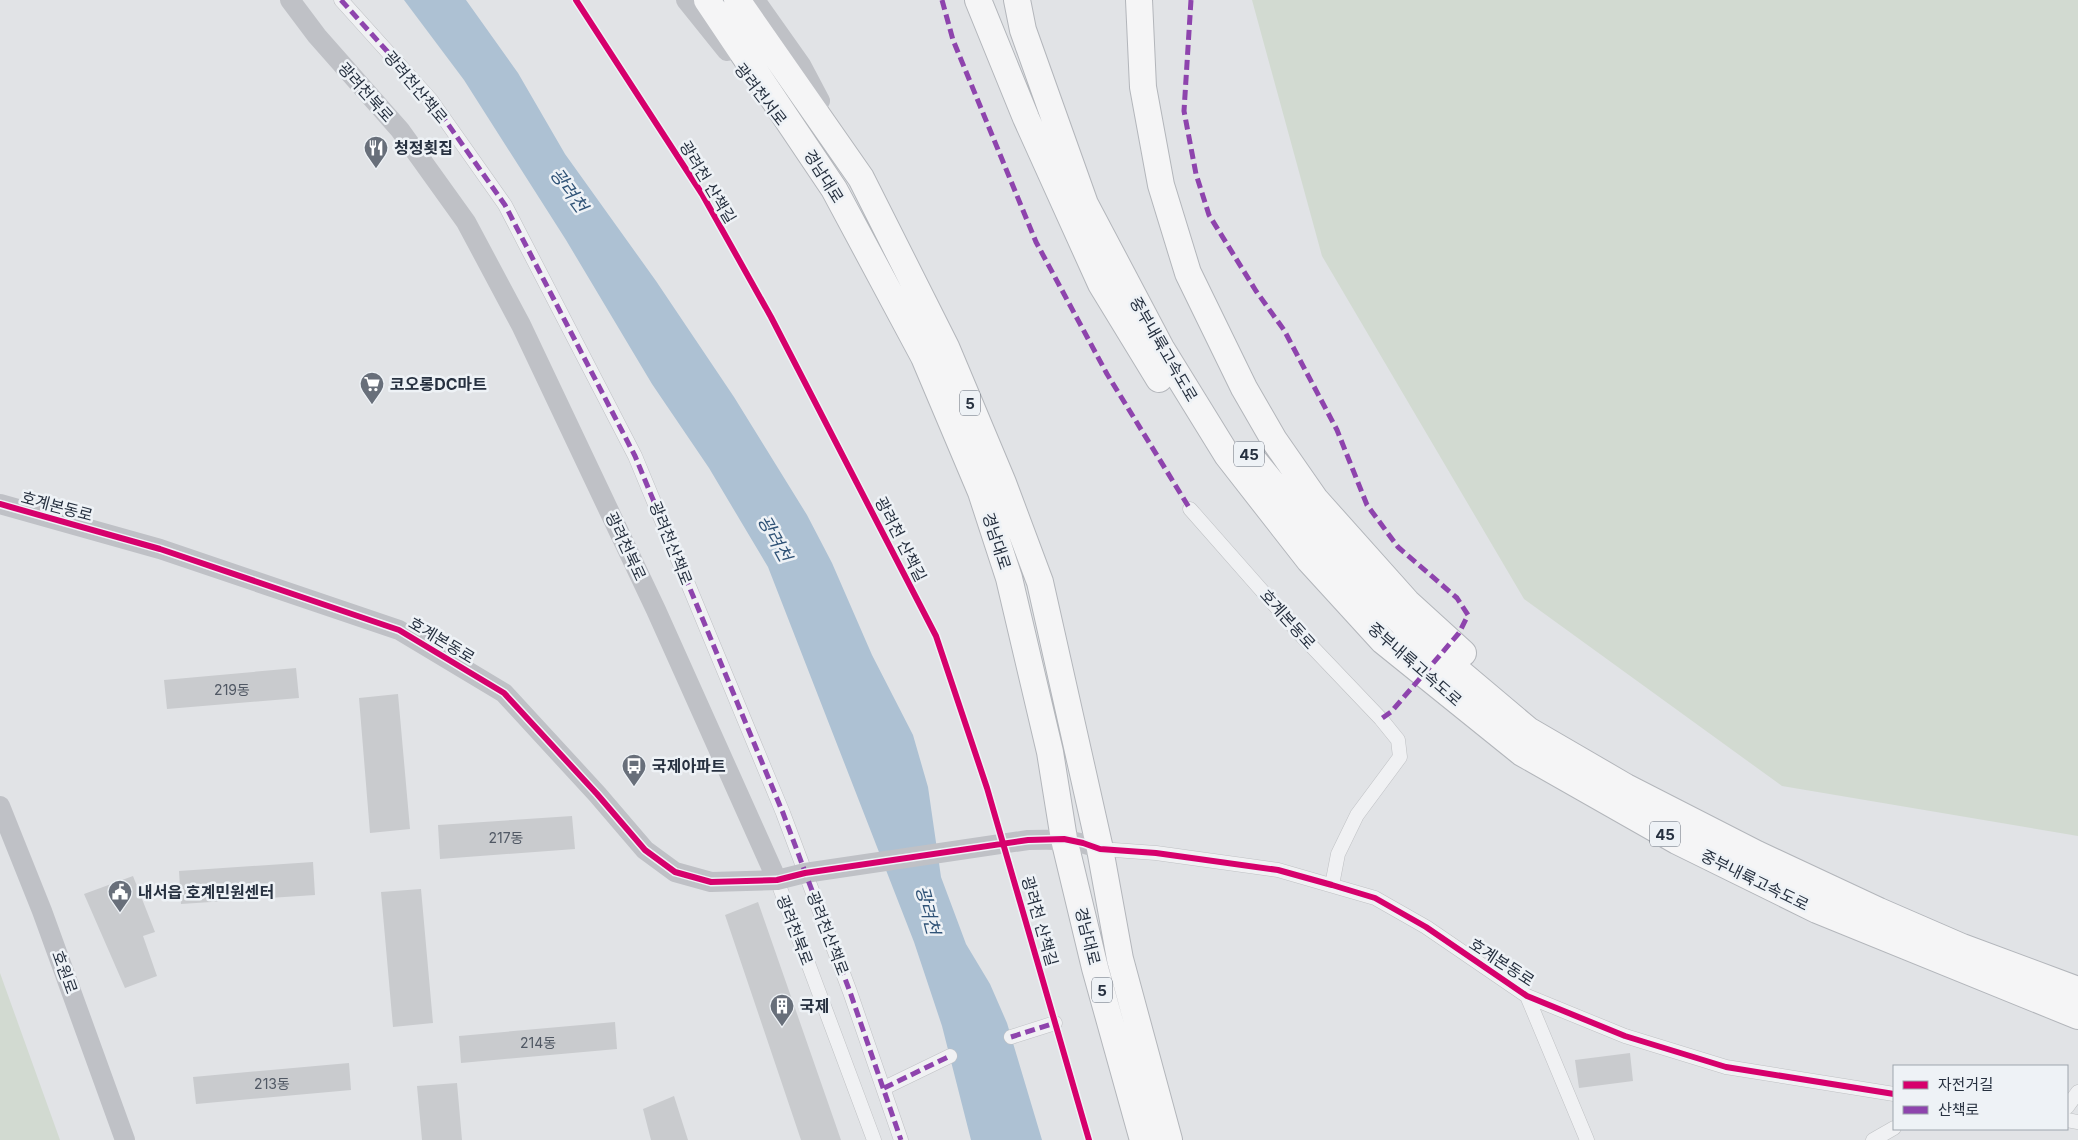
<svg xmlns="http://www.w3.org/2000/svg" width="2078" height="1140" font-family="Inter,'Noto Sans KR',sans-serif">
	<style>
		.green { fill: #d2dad1 }
		.water { fill: #adc1d3 }
		.building { fill: #c9cbce }
		.lines { fill: none; stroke-linecap: round; stroke-linejoin: round }
		.street-casing { stroke: #bfc1c4; stroke-width: 15 }
		.highway-casing { stroke: #b3b6bb; stroke-width: 28 }
		.street { stroke: #f0f1f3; stroke-width: 14 }
		.secondary { stroke: #bfc1c6; stroke-width: 20 }
		.highway { stroke: #f5f5f6; stroke-width: 26 }
		.quiet { stroke: #8e44ad; stroke-width: 5; stroke-dasharray: 10 5; stroke-linecap: butt }
		.cycleway-casing { stroke: #eef2f6; stroke-width: 9 }
		.cycleway { stroke: #d6006c; stroke-width: 6 }
		.labels { text-anchor: middle; dominant-baseline: central; stroke-width: 5; stroke-linejoin: round; paint-order: stroke }
		.number-label { font-size: 14px; fill: #505864 }
		.shield { fill: #eef2f6; stroke: #636b77; stroke-width: 1 }
		.shield-label { font-size: 15px; font-weight: bold; fill: #273140 }
		.street-label { font-size: 16px; fill: #273140; stroke: #eef2f6 }
		.poi-label { font-size: 16px; font-weight: bold; fill: #273140; stroke: #eef2f6; text-anchor: start }
		.water-label { font-size: 18px; font-style: italic; fill: #2f5276; stroke: #eef2f6 }
	</style>
	<rect width="100%" height="100%" fill="#e1e3e6"/>
	<path class="green" d="M 1252,0 L 2078,0 L 2078,836 L 1782,786 L 1524,599 L 1322,256 Z
		M 0,973 L 60,1140 L 0,1140 Z"/>
	<path class="water" d="M 404,0 L 466,0 L 518,73 L 565,154 L 656,281 L 734,397 L 807,515 L 832,563 L 872,655 L 913,735 L 928,787 L 941,877 L 966,944 L 990,984 L 1007,1023 L 1042,1140 L 971,1140 L 942,1026 L 914,942 L 768,567 L 709,468 L 652,384 L 566,240 L 464,80 Z"/>
	<path class="building" d="M 296,668 L 299,698 L 167,709 L 164,680 Z
		M 398,694 L 410,829 L 370,833 L 359,698 Z
		M 572,816 L 575,849 L 440,859 L 438,825 Z
		M 313,862 L 315,895 L 181,904 L 179,871 Z
		M 133,876 L 155,932 L 143,936 L 157,976 L 125,988 L 84,894 Z
		M 421,889 L 433,1023 L 393,1027 L 381,892 Z
		M 758,902 L 841,1140 L 801,1140 L 725,915 Z
		M 615,1022 L 617,1049 L 461,1063 L 459,1036 Z
		M 1630,1053 L 1633,1081 L 1579,1088 L 1575,1060 Z
		M 349,1063 L 351,1090 L 196,1104 L 193,1077 Z
		M 457,1083 L 462,1140 L 422,1140 L 417,1086 Z
		M 674,1096 L 688,1140 L 651,1140 L 643,1109 Z"/>
	<g class="lines">
		<defs>
			<path id="street" d="M 341,0 L 431,100 L 505,205 L 635,456 L 783,813 L 850,992 L 901,1140
				M 1190,509 L 1300,634 L 1381,719 L 1398,740 L 1400,757 L 1357,815 L 1338,854 L 1332,885
				M 1100,849 L 1156,853 L 1278,870 L 1375,898 L 1426,927 L 1527,996 L 1625,1036 L 1726,1067 L 1894,1094
				M 777,880 L 874,1140
				M 1527,996 L 1587,1140
				M 1011,1037 L 1055,1023
				M 884,1088 L 950,1056
				M 2067,1107 L 2078,1092
				M 2067,1120 L 2078,1122
				M 1873,1140 L 1894,1128"/>
			<path id="highway" d="M 707,0 L 834,189 L 924,357 L 981,492 L 1009,578 L 1050,752 L 1064,839 L 1095,968 L 1143,1140
				M 737,0 L 861,178 L 946,347 L 1003,483 L 1040,582 L 1100,849 L 1120,959 L 1169,1140
				M 978,0 L 1026,118 L 1101,284 L 1159,379
				M 1017,0 L 1023,30 L 1085,204 L 1161,348 L 1227,455 L 1309,560 L 1383,641 L 1522,753 L 1677,841 L 1817,910 L 2078,1016
				M 1139,0 L 1143,87 L 1161,185 L 1188,273 L 1244,388 L 1274,440 L 1315,499 L 1407,602 L 1463,653
				M 1251,457 L 1305,523 L 1407,628 L 1528,730 L 1626,787 L 1757,854 L 1879,911 L 1962,947 L 2078,990"/>
		</defs>
		<use href="#street" class="street-casing"/>
		<use href="#highway" class="highway-casing"/>
		<use href="#street" class="street"/>
		<path class="secondary" d="M 290,0 L 317,36 L 400,130 L 466,222 L 521,325 L 656,610 L 777,880
			M 686,0 L 727,51
			M 755,0 L 801,65 L 820,101
			M 0,504 L 160,549 L 399,630 L 504,693 L 597,794 L 645,850 L 675,872 L 711,882 L 777,880 L 805,873 L 1028,840 C 1056,839 1074,839 1100,849
			M 0,806 L 42,911 L 125,1140"/>
		<use href="#highway" class="highway"/>
		<path class="quiet" d="M 341,0 L 431,100 L 505,205 L 635,456 L 783,813 L 850,992 L 901,1140
			M 942,0 L 953,40 L 1036,242 L 1107,374 L 1190,509
			M 1191,0 L 1184,111 L 1196,174 L 1209,215 L 1256,291 L 1284,330 L 1337,430 L 1367,505 L 1398,547 L 1457,598 L 1468,615 L 1459,633 L 1391,712 L 1381,719
			M 1011,1037 L 1055,1023
			M 884,1088 L 950,1056"/>
		<defs>
			<path id="cycleway" d="M 576,0 L 702,194 L 771,317 L 936,636 L 987,788 L 1089,1140
				M 0,504 L 160,549 L 399,630 L 504,693 L 597,794 L 645,850 L 675,872 L 711,882 L 777,880 L 805,873 L 1028,840 L 1064,839 L 1083,843 L 1100,849 L 1156,853 L 1278,870 L 1332,885 L 1375,898 L 1426,927 L 1527,996 L 1625,1036 L 1726,1067 L 1894,1094"/>
		</defs>
		<use href="#cycleway" class="cycleway-casing"/>
		<use href="#cycleway" class="cycleway"/>
	</g>
	<defs>
		<symbol id="restaurant-pin" viewBox="-11 -11 22 30"><path d="M0 17L-7.5 6A9.5 9.5 0 1 1 7.5 6Z" fill="#686f7a" stroke="#eef2f6"/><path d="M-5-6h1v4h1v-4h1v4h1v-4h1v5L-1.5 .5V6h-2V.5L-5-1ZM5-6V6H3V1.5H1.5Q1.5-4 5-6Z" fill="#fff"/></symbol>
		<symbol id="supermarket-pin" viewBox="-11 -11 22 30"><path d="M0 17L-7.5 6A9.5 9.5 0 1 1 7.5 6Z" fill="#686f7a" stroke="#eef2f6"/><path d="M-6-5.5h2.5l.6 2H6L4.5 2H-2.5L-4.4-4H-6ZM-1.5 3.2a1.3 1.3 0 1 0 .1 0ZM3 3.2a1.3 1.3 0 1 0 .1 0Z" fill="#fff"/></symbol>
		<symbol id="bus-pin" viewBox="-11 -11 22 30"><path d="M0 17L-7.5 6A9.5 9.5 0 1 1 7.5 6Z" fill="#686f7a" stroke="#eef2f6"/><path d="M-5-6H5V4H4V6H2V4H-2V6H-4V4H-5ZM-3.5-4V0h7V-4ZM-3.5 1.2v1.5H-2V1.2ZM2 1.2v1.5H3.5V1.2Z" fill="#fff"/></symbol>
		<symbol id="civic-pin" viewBox="-11 -11 22 30"><path d="M0 17L-7.5 6A9.5 9.5 0 1 1 7.5 6Z" fill="#686f7a" stroke="#eef2f6"/><path d="M-.6-6.5H3V-4.5H.6V-3L4-1V1h2V6H-6V1h2V-1L-.6-3ZM-1.2 2.5V6h2.4V2.5Z" fill="#fff"/></symbol>
		<symbol id="building-pin" viewBox="-11 -11 22 30"><path d="M0 17L-7.5 6A9.5 9.5 0 1 1 7.5 6Z" fill="#686f7a" stroke="#eef2f6"/><path d="M-4-6H4V6H1V3H-1V6H-4ZM-2.5-4.3h1.7v1.8h-1.7ZM.8-4.3h1.7v1.8H.8ZM-2.5-1h1.7V.8h-1.7ZM.8-1h1.7V.8H.8Z" fill="#fff"/></symbol>
	</defs>
	<g fill-rule="evenodd">
		<use href="#restaurant-pin" x="362" y="134" width="28" height="38"/>
		<use href="#supermarket-pin" x="358" y="370" width="28" height="38"/>
		<use href="#bus-pin" x="620" y="752" width="28" height="38"/>
		<use href="#civic-pin" x="106" y="878" width="28" height="38"/>
		<use href="#building-pin" x="768" y="992" width="28" height="38"/>
	</g>
	<g class="labels">
		<g class="number-label">
			<text x="232" y="689">219동</text>
			<text x="506" y="837">217동</text>
			<text x="538" y="1042">214동</text>
			<text x="272" y="1083">213동</text>
		</g>
		<g class="shield">
			<rect x="960" y="390.5" width="20" height="25" rx="4"/>
			<rect x="1234" y="441.5" width="30" height="25" rx="4"/>
			<rect x="1650" y="821.5" width="30" height="25" rx="4"/>
			<rect x="1092" y="977.5" width="20" height="25" rx="4"/>
		</g>
		<g class="shield-label">
			<text x="970" y="403">5</text>
			<text x="1249" y="454">45</text>
			<text x="1665" y="834">45</text>
			<text x="1102" y="990">5</text>
		</g>
		<g class="street-label">
			<text transform="translate(416 87) rotate(50)">광려천산책로</text>
			<text transform="translate(366 92) rotate(48)">광려천북로</text>
			<text transform="translate(761 94) rotate(52)">광려천서로</text>
			<text transform="translate(824 176) rotate(58)">경남대로</text>
			<text transform="translate(708 182) rotate(59)">광려천 산책길</text>
			<text transform="translate(1164 349) rotate(60)">중부내륙고속도로</text>
			<text transform="translate(57 506) rotate(15)">호계본동로</text>
			<text transform="translate(901 539) rotate(63)">광려천 산책길</text>
			<text transform="translate(997 541) rotate(72)">경남대로</text>
			<text transform="translate(671 543) rotate(68)">광려천산책로</text>
			<text transform="translate(626 546) rotate(65)">광려천북로</text>
			<text transform="translate(1288 619) rotate(48)">호계본동로</text>
			<text transform="translate(442 640) rotate(31)">호계본동로</text>
			<text transform="translate(1415 664) rotate(41)">중부내륙고속도로</text>
			<text transform="translate(1755 880) rotate(26)">중부내륙고속도로</text>
			<text transform="translate(1040 921) rotate(74)">광려천 산책길</text>
			<text transform="translate(795 930) rotate(69)">광려천북로</text>
			<text transform="translate(828 933) rotate(69)">광려천산책로</text>
			<text transform="translate(1088 936) rotate(76)">경남대로</text>
			<text transform="translate(1502 962) rotate(33)">호계본동로</text>
			<text transform="translate(65 972) rotate(70)">호원로</text>
		</g>
		<g class="poi-label">
			<text x="394" y="148">청정횟집</text>
			<text x="390" y="384">코오롱DC마트</text>
			<text x="652" y="766">국제아파트</text>
			<text x="138" y="892">내서읍 호계민원센터</text>
			<text x="800" y="1006">국제</text>
		</g>
		<g class="water-label">
			<text transform="translate(569 190) rotate(54)">광려천</text>
			<text transform="translate(775 538) rotate(61)">광려천</text>
			<text transform="translate(928 910) rotate(76)">광려천</text>
		</g>
	</g>
	<rect x="1893" y="1065" width="175" height="65" fill="#eef2f6" stroke="#9ea5ad"/>
	<rect x="1903" y="1081" width="25" height="8" fill="#d6006c" stroke="#9ea5ad"/>
	<text x="1938" y="1090" font-size="15" fill="#273140">자전거길</text>
	<rect x="1903" y="1106" width="25" height="8" fill="#8e44ad" stroke="#9ea5ad"/>
	<text x="1938" y="1115" font-size="15" fill="#273140">산책로</text>
</svg>
